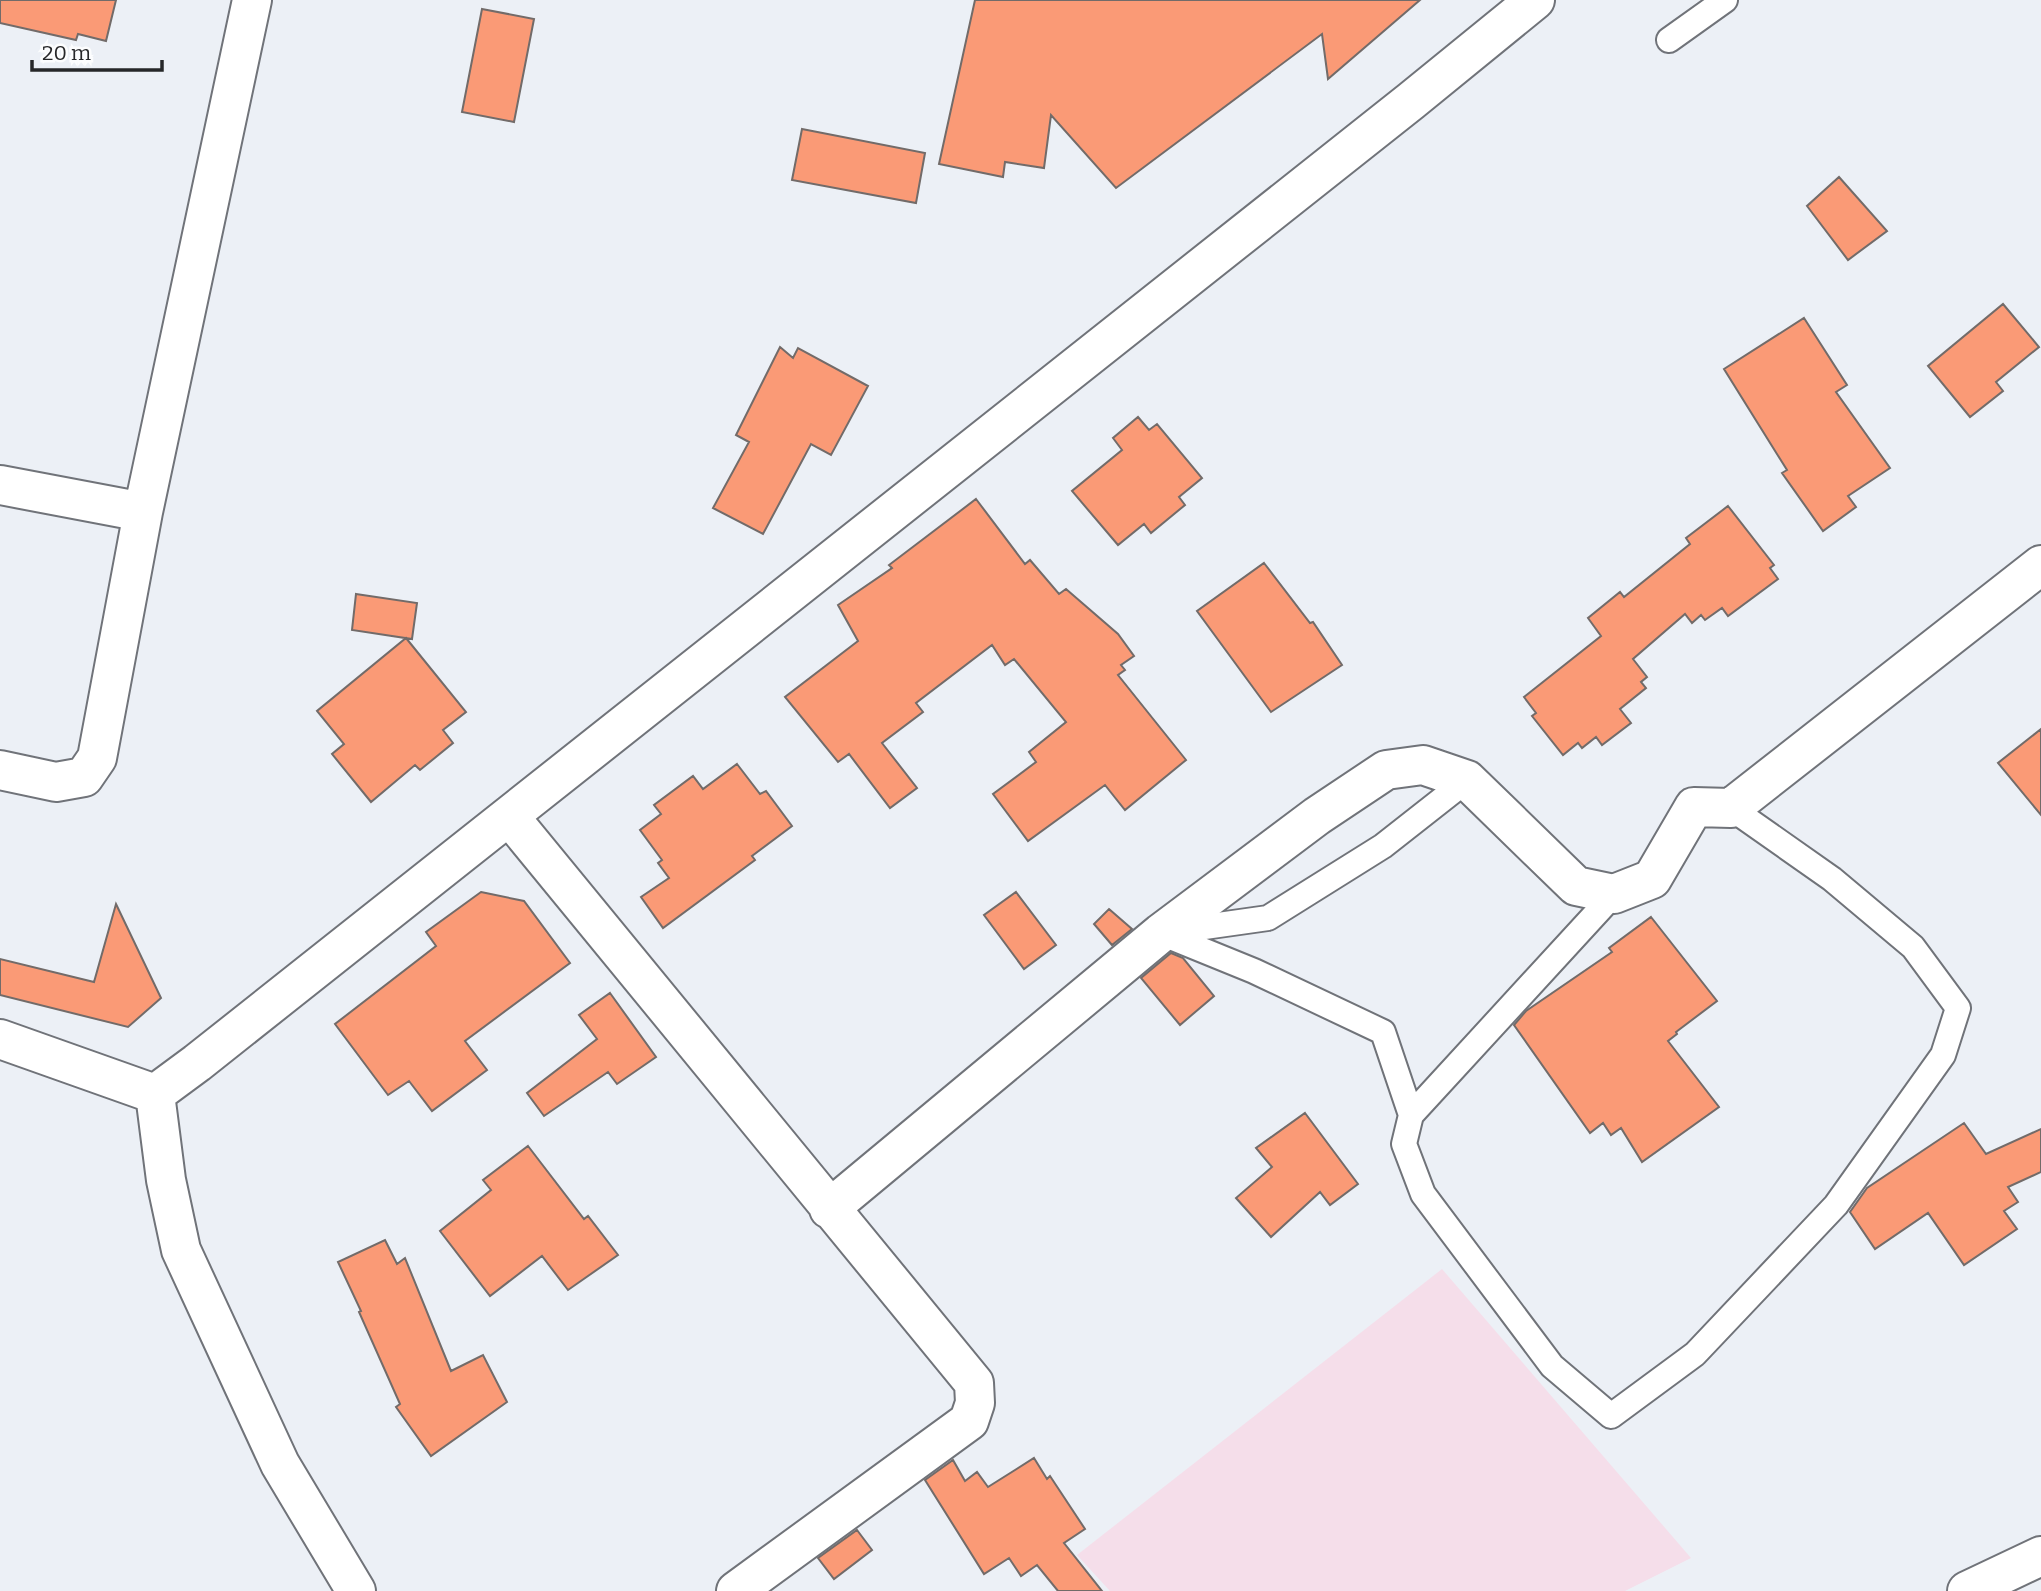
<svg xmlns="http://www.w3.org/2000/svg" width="2041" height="1591" font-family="Bitter,serif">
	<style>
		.industrial { fill: #f5deea }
		.building { fill: #fa9a76; stroke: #726b69; stroke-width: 2 }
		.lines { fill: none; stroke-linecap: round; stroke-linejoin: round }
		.service-casing { stroke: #707379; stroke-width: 28 }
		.minor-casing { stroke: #707379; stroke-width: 42 }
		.primary-casing { stroke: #707379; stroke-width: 42 }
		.service { stroke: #fff; stroke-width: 24 }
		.minor { stroke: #fff; stroke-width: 38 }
		.primary { stroke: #fff; stroke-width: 38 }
	</style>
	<rect width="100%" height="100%" fill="#ecf0f6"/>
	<path class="industrial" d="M 1442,1269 L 1691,1558 L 1625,1591 L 1110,1591 L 1077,1555 Z"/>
	<path class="building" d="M 0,0 L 116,0 L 106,41 L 78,34 L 76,40 L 0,23 Z
		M 975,0 L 1420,0 L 1328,79 L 1322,34 L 1116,188 L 1051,115 L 1044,168 L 1005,162 L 1003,177 L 939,164 Z
		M 482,9 L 534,19 L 514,122 L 462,112 Z
		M 802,129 L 925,153 L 916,203 L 792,180 Z
		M 1839,177 L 1887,231 L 1848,260 L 1807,206 Z
		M 2003,304 L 2039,347 L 1996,382 L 2003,391 L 1970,417 L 1928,366 Z
		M 1804,318 L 1847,385 L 1836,392 L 1890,468 L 1848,496 L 1856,507 L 1823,531 L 1782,473 L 1787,470 L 1724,369 Z
		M 780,347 L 793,358 L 798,348 L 868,386 L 831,455 L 811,444 L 763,534 L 713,508 L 749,442 L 736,435 Z
		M 1138,417 L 1149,430 L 1157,424 L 1202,478 L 1179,497 L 1185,505 L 1151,533 L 1144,524 L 1118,545 L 1072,491 L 1122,450 L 1113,438 Z
		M 976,499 L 1025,564 L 1030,560 L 1059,594 L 1066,589 L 1118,634 L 1134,656 L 1121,665 L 1125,670 L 1118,675 L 1186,760 L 1125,810 L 1105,785 L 1028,841 L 993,794 L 1036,762 L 1029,752 L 1066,722 L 1014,659 L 1005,665 L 992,645 L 916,703 L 923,712 L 882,743 L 917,788 L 890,808 L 849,754 L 838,762 L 785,697 L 858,641 L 838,605 L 892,568 L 889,565 Z
		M 1728,506 L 1774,565 L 1770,568 L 1778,579 L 1728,616 L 1722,608 L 1705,620 L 1701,615 L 1692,623 L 1685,614 L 1633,659 L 1647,677 L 1641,682 L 1646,688 L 1620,709 L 1631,723 L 1602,745 L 1596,737 L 1582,748 L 1578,743 L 1563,755 L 1532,716 L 1536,713 L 1524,697 L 1601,636 L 1588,618 L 1620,592 L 1624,597 L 1690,544 L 1686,538 Z
		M 1264,563 L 1310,623 L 1313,622 L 1342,665 L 1271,712 L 1197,611 Z
		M 356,594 L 417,603 L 412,639 L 352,630 Z
		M 406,638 L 466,712 L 443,730 L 453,743 L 420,770 L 415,765 L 371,802 L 332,754 L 344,744 L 317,711 Z
		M 2041,729 L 2041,815 L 1998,763 Z
		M 737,764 L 760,794 L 766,791 L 792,826 L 752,856 L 755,860 L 663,928 L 641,897 L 669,878 L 658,863 L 662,860 L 640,830 L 661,814 L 654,805 L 693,776 L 703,789 Z
		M 481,892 L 524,901 L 570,963 L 465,1041 L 487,1070 L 432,1111 L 409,1081 L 388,1095 L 335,1024 L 436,946 L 426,932 Z
		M 1016,892 L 1056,945 L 1024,969 L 984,915 Z
		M 116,904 L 161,998 L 128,1027 L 0,995 L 0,959 L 94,982 Z
		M 1109,909 L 1132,929 L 1112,945 L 1094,924 Z
		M 1651,917 L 1717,1001 L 1676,1032 L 1677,1034 L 1668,1041 L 1719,1107 L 1642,1162 L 1621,1128 L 1611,1135 L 1603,1123 L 1590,1133 L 1514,1025 L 1526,1011 L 1612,952 L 1609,948 Z
		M 1171,953 L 1183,958 L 1214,996 L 1180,1025 L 1141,978 Z
		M 610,993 L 656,1057 L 617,1084 L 608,1072 L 544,1116 L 527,1093 L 597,1039 L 579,1015 Z
		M 1305,1113 L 1358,1184 L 1330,1205 L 1320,1192 L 1271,1237 L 1236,1198 L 1272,1167 L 1256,1148 Z
		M 1964,1123 L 1986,1154 L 2041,1129 L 2041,1172 L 2008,1187 L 2018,1202 L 2004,1211 L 2017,1229 L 1964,1265 L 1928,1213 L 1875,1249 L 1850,1212 L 1867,1188 Z
		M 528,1146 L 584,1219 L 588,1216 L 618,1255 L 568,1290 L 542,1256 L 490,1296 L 440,1231 L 491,1190 L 483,1180 Z
		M 385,1240 L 397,1264 L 405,1258 L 451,1371 L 483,1355 L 507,1402 L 431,1456 L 396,1407 L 400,1404 L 359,1312 L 361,1311 L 338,1262 Z
		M 1034,1458 L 1047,1479 L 1050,1476 L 1085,1529 L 1064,1543 L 1102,1591 L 1058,1591 L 1037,1565 L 1021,1576 L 1009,1558 L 984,1574 L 925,1480 L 953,1460 L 965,1481 L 977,1472 L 988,1487 Z
		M 857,1530 L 872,1550 L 834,1579 L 818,1558 Z"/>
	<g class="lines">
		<defs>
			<path id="service" d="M 1669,40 L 1725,0
				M 1614,894 L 1411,1115 L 1404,1144 L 1423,1194 L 1552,1366 L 1611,1416 L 1695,1354 L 1836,1205 L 1943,1055 L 1958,1008 L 1913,947 L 1832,879 L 1731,808
				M 1169,932 L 1268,918 L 1383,846 L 1467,780
				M 1163,934 L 1254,971 L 1383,1032 L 1411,1115"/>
			<path id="minor" d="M 0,485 L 143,512 L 252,0
				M 0,770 L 56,782 L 84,777 L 97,758 L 143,512
				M 509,816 L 974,1383 L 975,1403 L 969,1421 L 736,1591
				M 0,1039 L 155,1094
				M 155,1094 L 197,1063 L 1411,101 L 1535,0
				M 155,1094 L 166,1180 L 181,1250 L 280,1464 L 356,1591
				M 829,1209 L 1161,933 L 1317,816 L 1386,770 L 1423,765 L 1467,780 L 1576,886 L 1614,894 L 1652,879 L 1694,807 L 1731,808 L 2041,565"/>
			<path id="primary" d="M 1967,1591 L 2041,1556"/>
		</defs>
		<use href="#service" class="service-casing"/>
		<use href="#minor" class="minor-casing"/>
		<use href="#primary" class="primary-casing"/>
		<use href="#service" class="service"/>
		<use href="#minor" class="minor"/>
		<use href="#primary" class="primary"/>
	</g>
	<path d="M32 60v10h130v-10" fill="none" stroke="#262729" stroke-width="3.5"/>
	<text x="42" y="60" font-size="21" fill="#262729" stroke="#fcfdfe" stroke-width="5" paint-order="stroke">20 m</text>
</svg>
